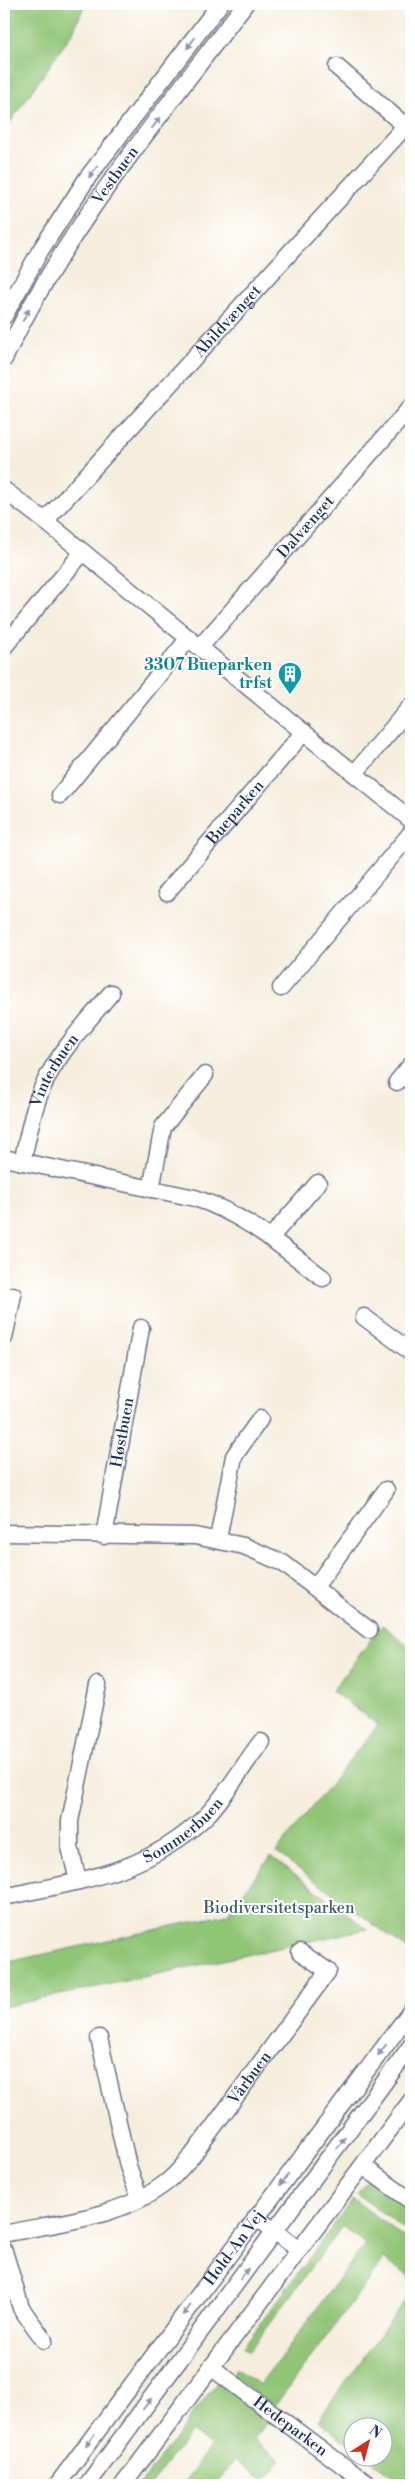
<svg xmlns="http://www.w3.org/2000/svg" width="415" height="2489" font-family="'Libre Bodoni',serif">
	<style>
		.green { fill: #91c576; stroke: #567a6a }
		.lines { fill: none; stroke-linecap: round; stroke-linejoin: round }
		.minor-casing { stroke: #68728a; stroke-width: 19 }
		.minor { stroke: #fff; stroke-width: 16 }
		.oneway { fill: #8d97ae }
		.labels { text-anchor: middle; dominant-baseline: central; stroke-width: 4; stroke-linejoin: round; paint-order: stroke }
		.street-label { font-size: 16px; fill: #1b2f5e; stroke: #fff }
		.culture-label { font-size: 16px; font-weight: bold; fill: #0d838f; stroke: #fff; text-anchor: end }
		.park-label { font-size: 16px; fill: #3e5c65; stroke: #fff }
	</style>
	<rect width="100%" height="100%" fill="#fff"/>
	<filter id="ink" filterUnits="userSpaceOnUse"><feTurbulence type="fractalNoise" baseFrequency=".02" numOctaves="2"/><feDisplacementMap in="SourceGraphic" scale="10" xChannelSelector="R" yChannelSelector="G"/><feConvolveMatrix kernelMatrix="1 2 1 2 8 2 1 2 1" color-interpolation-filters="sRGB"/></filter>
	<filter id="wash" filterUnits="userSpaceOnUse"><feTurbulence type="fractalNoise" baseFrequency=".0096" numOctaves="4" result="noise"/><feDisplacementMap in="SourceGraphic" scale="20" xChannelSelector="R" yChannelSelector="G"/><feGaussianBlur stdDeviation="1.12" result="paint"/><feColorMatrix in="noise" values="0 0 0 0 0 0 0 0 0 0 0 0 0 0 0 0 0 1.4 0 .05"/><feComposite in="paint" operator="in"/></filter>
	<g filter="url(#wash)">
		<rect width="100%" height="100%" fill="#f6eedd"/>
		<path class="green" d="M 4,4 L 85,4 L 73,32 L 4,131 Z
			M 382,1625 L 411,1647 L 411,1952 L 276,1852 L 378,1725 L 332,1691 Z
			M 271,1856 L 367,1929 L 4,2007 L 4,1963 L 227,1914 Z
			M 370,2177 L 411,2208 L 411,2234 L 357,2194 Z
			M 353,2199 L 411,2243 L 411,2278 L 384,2259 L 274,2407 L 231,2375 L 236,2368 L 260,2385 L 365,2244 L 342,2226 L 249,2351 L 243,2347 Z
			M 411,2292 L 411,2485 L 406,2485 L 367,2457 L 382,2456 L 382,2426 L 352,2426 L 352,2446 L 318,2420 Z
			M 218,2381 L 270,2418 L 254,2440 L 281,2460 L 264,2481 L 235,2459 L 216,2485 L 182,2485 L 211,2446 L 191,2431 L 151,2485 L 140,2485 Z"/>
	</g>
	<g filter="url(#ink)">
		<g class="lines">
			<defs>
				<g id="minor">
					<path d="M 337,67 L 411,131"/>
					<path d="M 4,316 L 40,251 L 88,177 L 220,4"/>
					<path id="s1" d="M 4,359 C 65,229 159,118 245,4"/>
					<path d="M 4,490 L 45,521 L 411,820"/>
					<path id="s2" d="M 45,521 L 411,120"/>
					<path d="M 4,647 L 83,552"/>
					<path id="s3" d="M 200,647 L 411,407"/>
					<path d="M 355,773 L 411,706"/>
					<path d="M 60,795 L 189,638"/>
					<path id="s4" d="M 167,892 L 304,732"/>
					<path d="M 281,988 L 411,833"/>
					<path d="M 397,1082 L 411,1065"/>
					<path d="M 4,1158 L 195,1198 C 244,1214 282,1247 323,1278"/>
					<path id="s5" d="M 22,1162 C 29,1134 33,1104 47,1078 C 63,1047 89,1020 111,993"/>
					<path d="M 151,1189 L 163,1127 L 205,1075"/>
					<path d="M 270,1238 L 318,1183"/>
					<path d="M 364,1317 L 411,1352"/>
					<path d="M 4,1338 L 13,1295"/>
					<path d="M 4,1533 L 195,1536 L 244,1546 L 283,1563 L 369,1630"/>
					<path id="s6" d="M 104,1536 L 141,1328"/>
					<path d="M 218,1539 L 234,1456 L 260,1419"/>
					<path d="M 315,1587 L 386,1490"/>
					<path d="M 78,1881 L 70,1847 L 70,1821 L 98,1685"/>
					<path id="s7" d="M 4,1897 C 82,1880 146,1874 206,1816 C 225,1797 244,1764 261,1742"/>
					<path d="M 99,2038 L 128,2166 L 140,2199"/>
					<path d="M 363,2166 L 411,2201"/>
					<path d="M 256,2217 L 299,2250"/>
					<path id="s8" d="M 4,2234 C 58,2222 123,2218 168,2181 C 177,2174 184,2164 192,2156 L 328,1971 L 300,1952"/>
					<path d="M 4,2251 L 21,2308 L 44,2340"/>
					<path id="s9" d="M 211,2367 L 369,2485"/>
					<path id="s10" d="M 57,2485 L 411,2011"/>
					<path d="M 87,2485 L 411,2046"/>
					<path d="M 123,2485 L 411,2101"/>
				</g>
			</defs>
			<use href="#minor" class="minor-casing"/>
			<use href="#minor" class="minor"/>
		</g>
		<defs><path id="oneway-solid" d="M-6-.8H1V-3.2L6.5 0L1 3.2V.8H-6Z" transform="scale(1.25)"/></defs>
		<g class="oneway">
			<use href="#oneway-solid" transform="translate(191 43) rotate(127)"/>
			<use href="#oneway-solid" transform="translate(156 123) rotate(-53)"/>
			<use href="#oneway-solid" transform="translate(93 172) rotate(127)"/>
			<use href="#oneway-solid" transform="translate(26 315) rotate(-62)"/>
			<use href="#oneway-solid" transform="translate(382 2050) rotate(127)"/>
			<use href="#oneway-solid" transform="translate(341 2143) rotate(-54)"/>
			<use href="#oneway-solid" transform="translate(284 2180) rotate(127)"/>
			<use href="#oneway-solid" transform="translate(244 2274) rotate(-53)"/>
			<use href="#oneway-solid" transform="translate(187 2310) rotate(127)"/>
			<use href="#oneway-solid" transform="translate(147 2404) rotate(-53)"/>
			<use href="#oneway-solid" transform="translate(90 2440) rotate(127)"/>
		</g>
	</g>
	<defs>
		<symbol id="building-pin" viewBox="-11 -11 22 30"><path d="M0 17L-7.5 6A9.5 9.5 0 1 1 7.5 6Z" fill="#0f9aa8" stroke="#fff"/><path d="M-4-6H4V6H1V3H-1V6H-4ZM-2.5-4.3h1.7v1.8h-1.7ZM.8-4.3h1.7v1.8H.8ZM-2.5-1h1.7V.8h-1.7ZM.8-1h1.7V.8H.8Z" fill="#fff"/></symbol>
	</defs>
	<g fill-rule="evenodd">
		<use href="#building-pin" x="276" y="660" width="28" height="38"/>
	</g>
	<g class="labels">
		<g class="street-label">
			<text stroke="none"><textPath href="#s1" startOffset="215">Vestbuen</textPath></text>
			<text stroke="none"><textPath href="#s2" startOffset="271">Abildvænget</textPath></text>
			<text stroke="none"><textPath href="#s3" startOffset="160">Dalvænget</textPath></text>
			<text stroke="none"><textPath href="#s4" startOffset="105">Bueparken</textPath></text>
			<text stroke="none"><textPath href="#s5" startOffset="98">Vinterbuen</textPath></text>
			<text stroke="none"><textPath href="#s6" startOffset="105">Høstbuen</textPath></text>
			<text stroke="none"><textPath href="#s7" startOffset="194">Sommerbuen</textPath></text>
			<text stroke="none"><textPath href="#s8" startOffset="306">Vårbuen</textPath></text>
			<text stroke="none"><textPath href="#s10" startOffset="296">Hold-An Vej</textPath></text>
			<text stroke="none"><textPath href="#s9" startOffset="99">Hedeparken</textPath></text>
		</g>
		<g class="culture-label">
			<text x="272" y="665">3307 Bueparken<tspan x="272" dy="18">trfst</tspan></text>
		</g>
		<g class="park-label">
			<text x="279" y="1908">Biodiversitetsparken</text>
		</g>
	</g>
	<rect width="415" height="2489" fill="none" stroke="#fff" stroke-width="20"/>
	<g transform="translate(368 2442) rotate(36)"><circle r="24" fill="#ffffff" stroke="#a4acbf"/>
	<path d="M0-4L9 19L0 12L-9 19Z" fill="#c8321e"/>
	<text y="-8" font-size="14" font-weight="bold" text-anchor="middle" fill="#1b2f5e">N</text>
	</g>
</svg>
